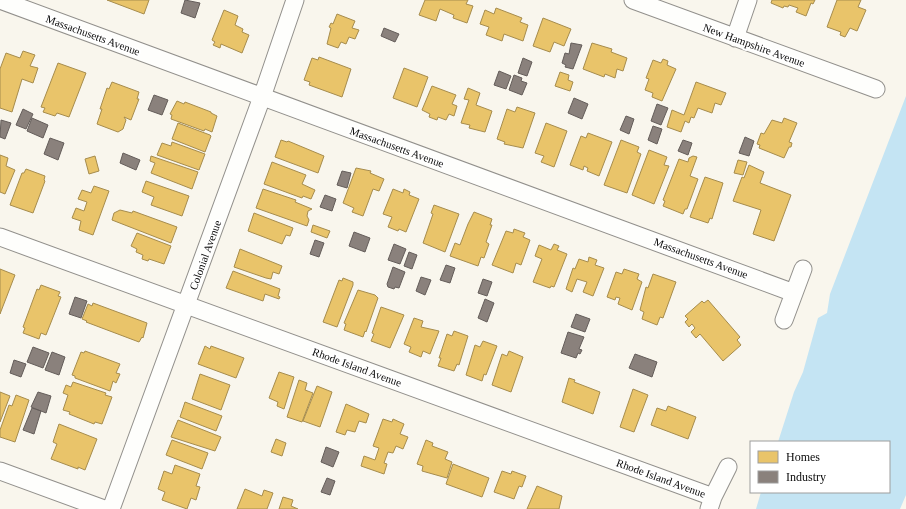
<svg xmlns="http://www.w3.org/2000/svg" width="906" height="509" font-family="Georgia,serif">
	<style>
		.water { fill: #c4e4f3 }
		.homes { fill: #e9c46a; stroke: #a68c4d }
		.industry { fill: #8a817c; stroke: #645d5a }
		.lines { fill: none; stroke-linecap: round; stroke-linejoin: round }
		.minor-casing { stroke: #92908c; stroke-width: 19 }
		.minor { stroke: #fefefc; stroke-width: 17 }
		.labels { text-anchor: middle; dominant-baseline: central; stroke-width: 4; stroke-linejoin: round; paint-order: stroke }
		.street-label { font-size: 11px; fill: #0a0a0a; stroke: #fff }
	</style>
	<rect width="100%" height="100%" fill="#f9f6ed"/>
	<path class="water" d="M 906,96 L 906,495 L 900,509 L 756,509 L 761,492 L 889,492 L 889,442 L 778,442 L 794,392 L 803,372 L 818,318 L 827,313 L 830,294 Z"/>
	<path class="homes" d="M 107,0 L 149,0 L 144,14 Z
		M 425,0 L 468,0 L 466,4 L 473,6 L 467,23 L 453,18 L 454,15 L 440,9 L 436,21 L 419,15 Z
		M 772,0 L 815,0 L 813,4 L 811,3 L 806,16 L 796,12 L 798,8 L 789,5 L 788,7 L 784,6 L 783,8 L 771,3 Z
		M 837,0 L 861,0 L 858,7 L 866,10 L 857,31 L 850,28 L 845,37 L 840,35 L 841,32 L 827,27 Z
		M 496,8 L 522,18 L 520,22 L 528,25 L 523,41 L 504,34 L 502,41 L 486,35 L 489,27 L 480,24 L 485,10 L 494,14 Z
		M 224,10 L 238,16 L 235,25 L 243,29 L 242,32 L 249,35 L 242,53 L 221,44 L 220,48 L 213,45 L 215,42 L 212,40 Z
		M 337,14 L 355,21 L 352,28 L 359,30 L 355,39 L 349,37 L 346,44 L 341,42 L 338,48 L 327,44 L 331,28 L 329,27 L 331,23 L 333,24 Z
		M 543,18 L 571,29 L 564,46 L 554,42 L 550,52 L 533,46 Z
		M 592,43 L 612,49 L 611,52 L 627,58 L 623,71 L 617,69 L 615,78 L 605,74 L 604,77 L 583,69 Z
		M 23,51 L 35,55 L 30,66 L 38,68 L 33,83 L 22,79 L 12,112 L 0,108 L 0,69 L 6,53 L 20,58 Z
		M 319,57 L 351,69 L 342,97 L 309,85 L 310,82 L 304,80 L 312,58 L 318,60 Z
		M 663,59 L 668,61 L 667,65 L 676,69 L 662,101 L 652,97 L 653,93 L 645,90 L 649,79 L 646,78 L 653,60 L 661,63 Z
		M 58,63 L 86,73 L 69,117 L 57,113 L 55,116 L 43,112 L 45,108 L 41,107 Z
		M 404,68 L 428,77 L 417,107 L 393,98 Z
		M 560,72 L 569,75 L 568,80 L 573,82 L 570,91 L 555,86 Z
		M 112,82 L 139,92 L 137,99 L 139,99 L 131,120 L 124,117 L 126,120 L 123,129 L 118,132 L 97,124 L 102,109 L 100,109 L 107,88 L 109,89 Z
		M 696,82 L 726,93 L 721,105 L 715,103 L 712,113 L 698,108 L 694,118 L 691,117 L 689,123 L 685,121 L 681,132 L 667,127 L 672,110 L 684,115 Z
		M 432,86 L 456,95 L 452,104 L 457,106 L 454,116 L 449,114 L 446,120 L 438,117 L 437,120 L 429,117 L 430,114 L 422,110 Z
		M 468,88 L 480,93 L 476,105 L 492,111 L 485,132 L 469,128 L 470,125 L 461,123 L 469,100 L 464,99 Z
		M 177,101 L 184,104 L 185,102 L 211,112 L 211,113 L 217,116 L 212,132 L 205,129 L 204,131 L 171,119 L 172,115 L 170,114 Z
		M 517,107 L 535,113 L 523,148 L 504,144 L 505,142 L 497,139 L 507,109 L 515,112 Z
		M 784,118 L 797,123 L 789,142 L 792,143 L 791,147 L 789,147 L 784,158 L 759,148 L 760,145 L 757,144 L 761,133 L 764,134 L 772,120 L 782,123 Z
		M 178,123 L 210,135 L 211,136 L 205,152 L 172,139 Z
		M 546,123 L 567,131 L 554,167 L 541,162 L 544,156 L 535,153 Z
		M 588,133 L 612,142 L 599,176 L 587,171 L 588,168 L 584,166 L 583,170 L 570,165 L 581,136 L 586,138 Z
		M 281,140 L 287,142 L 288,141 L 324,156 L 318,173 L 275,157 Z
		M 621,140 L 639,147 L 637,152 L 641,154 L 627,193 L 604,185 Z
		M 172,142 L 205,154 L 199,170 L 157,155 L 162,143 L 171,146 Z
		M 649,150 L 667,157 L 664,165 L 669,166 L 654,204 L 632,195 Z
		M 0,155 L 8,158 L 6,166 L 15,170 L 5,194 L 0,192 Z
		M 95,156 L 99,171 L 89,174 L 85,159 Z
		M 151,156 L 198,172 L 192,189 L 151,173 L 155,163 L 150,161 Z
		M 693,156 L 697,157 L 690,176 L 698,179 L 687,209 L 685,209 L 683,214 L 663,206 L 665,201 L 663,200 L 679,159 L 688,162 L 689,158 Z
		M 738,160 L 747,162 L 743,175 L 734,173 Z
		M 272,162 L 306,175 L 302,184 L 315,190 L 311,199 L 303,196 L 302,198 L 264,184 Z
		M 749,165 L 764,172 L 760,183 L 791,195 L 774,241 L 753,234 L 761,210 L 733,201 L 742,177 L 744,178 Z
		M 356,168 L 371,171 L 370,173 L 384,179 L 379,191 L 373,189 L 363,216 L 352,212 L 354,208 L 343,203 Z
		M 26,169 L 45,176 L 44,180 L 45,181 L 33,213 L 10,205 L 22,173 L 24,173 Z
		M 705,177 L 723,183 L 712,219 L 710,218 L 708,223 L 690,217 Z
		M 146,181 L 189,196 L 182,216 L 151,205 L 154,197 L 142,192 Z
		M 94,186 L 109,191 L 93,235 L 79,230 L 81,221 L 72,218 L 76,208 L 84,211 L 87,202 L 78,199 L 82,190 L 91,193 Z
		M 263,189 L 296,200 L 295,202 L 312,209 L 308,211 L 307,216 L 309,220 L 307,226 L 256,208 Z
		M 393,189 L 403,193 L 404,189 L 410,192 L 409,195 L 419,199 L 406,232 L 399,229 L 398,231 L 388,227 L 392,217 L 383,214 Z
		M 434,205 L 459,214 L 445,252 L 423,243 L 433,214 L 431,213 Z
		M 120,210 L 132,213 L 133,211 L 177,227 L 171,243 L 112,220 L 114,213 Z
		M 474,212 L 492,219 L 490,225 L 492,225 L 486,242 L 489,244 L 484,258 L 481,257 L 478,266 L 450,256 L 455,243 L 460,245 L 468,224 Z
		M 254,213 L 293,228 L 290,236 L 286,235 L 282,244 L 248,231 Z
		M 313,225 L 330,231 L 327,238 L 311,232 Z
		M 514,229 L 525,233 L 523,237 L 530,240 L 521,265 L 516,263 L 513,273 L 492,265 L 506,231 L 513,233 Z
		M 137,233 L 171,246 L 164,264 L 149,259 L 148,261 L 142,259 L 143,255 L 136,252 L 137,249 L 131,246 Z
		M 554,244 L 559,246 L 557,250 L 567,254 L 554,287 L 551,286 L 550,288 L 533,282 L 542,259 L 535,256 L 539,245 L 551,250 Z
		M 240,249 L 282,266 L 279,274 L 273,272 L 271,279 L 266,278 L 234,267 Z
		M 589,257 L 597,260 L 595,265 L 604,268 L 593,296 L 583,292 L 587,282 L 577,279 L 572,292 L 566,289 L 573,268 L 575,269 L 579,259 L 588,262 Z
		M 0,269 L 15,275 L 0,314 Z
		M 624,269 L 639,274 L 637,279 L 642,282 L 632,310 L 618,304 L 620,298 L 616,297 L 615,300 L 607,297 L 616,272 L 622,274 Z
		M 233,271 L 280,289 L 278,296 L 280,297 L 279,299 L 265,294 L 263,301 L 226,288 Z
		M 653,274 L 676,282 L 663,318 L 660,317 L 657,325 L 642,319 L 644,312 L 640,310 L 646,287 L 648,288 Z
		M 343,278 L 353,282 L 353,285 L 337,327 L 323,322 L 339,280 L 342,281 Z
		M 41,285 L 60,292 L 58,296 L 61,297 L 46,335 L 41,333 L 39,339 L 23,333 L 25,328 L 23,327 L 37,289 L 39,290 Z
		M 358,290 L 375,295 L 378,298 L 366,332 L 365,331 L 363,337 L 344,330 L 346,324 L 344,323 Z
		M 708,300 L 740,337 L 737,340 L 741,345 L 723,361 L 700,334 L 696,338 L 691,332 L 695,328 L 692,324 L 689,327 L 685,322 L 688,319 L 685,316 L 702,301 L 704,303 Z
		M 93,303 L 147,323 L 143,338 L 142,337 L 139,342 L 86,322 L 87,321 L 82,319 L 88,304 L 92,306 Z
		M 381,307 L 404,315 L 390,348 L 371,341 L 374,334 L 372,333 Z
		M 414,318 L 423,321 L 421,327 L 439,331 L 430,354 L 423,351 L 421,357 L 409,352 L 411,347 L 404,344 Z
		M 454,331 L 468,336 L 459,365 L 457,364 L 454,371 L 438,366 L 441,358 L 439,358 L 447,334 L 452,336 Z
		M 483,341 L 497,346 L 486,375 L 484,374 L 482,381 L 466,375 L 475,345 L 480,347 Z
		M 205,346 L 210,349 L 211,346 L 244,358 L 236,378 L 198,364 Z
		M 85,351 L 120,364 L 116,373 L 120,374 L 116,383 L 113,381 L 110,391 L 75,378 L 75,376 L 72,375 L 81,352 L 84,353 Z
		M 509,351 L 523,357 L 511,392 L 492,385 L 502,354 L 507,356 Z
		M 279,372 L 294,377 L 284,409 L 277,406 L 278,402 L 269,398 Z
		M 200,374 L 230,385 L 221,410 L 192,399 Z
		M 569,378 L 575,380 L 574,382 L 600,392 L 593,414 L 562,402 Z
		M 299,380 L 307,383 L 305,390 L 313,393 L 302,422 L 287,417 Z
		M 73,382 L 106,393 L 105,395 L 112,397 L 102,424 L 95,422 L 94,424 L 69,414 L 70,412 L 63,410 L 68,395 L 63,393 L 66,385 L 71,387 Z
		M 317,386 L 332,392 L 320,427 L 303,421 Z
		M 633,389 L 648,395 L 634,432 L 620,427 Z
		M 0,392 L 10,396 L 0,422 Z
		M 16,395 L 29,400 L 15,442 L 0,437 L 0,430 L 9,405 L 12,406 Z
		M 185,402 L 222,416 L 216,431 L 180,417 Z
		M 346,404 L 369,414 L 366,423 L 359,421 L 355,432 L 347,430 L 345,435 L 336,432 Z
		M 668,406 L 696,417 L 688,439 L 651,425 L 657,408 L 666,411 Z
		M 383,419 L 392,422 L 393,419 L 404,424 L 400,434 L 408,437 L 403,449 L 396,446 L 393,453 L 388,452 L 384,463 L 387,464 L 384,474 L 361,466 L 364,456 L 375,460 L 379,448 L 373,446 Z
		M 178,420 L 221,437 L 215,451 L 171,437 Z
		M 59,424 L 97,439 L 85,470 L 78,467 L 78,469 L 51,459 L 57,444 L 53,442 Z
		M 276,439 L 286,443 L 282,456 L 271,452 Z
		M 172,440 L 208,453 L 202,469 L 166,455 Z
		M 426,440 L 433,443 L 432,446 L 448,452 L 445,459 L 452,462 L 447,478 L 422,471 L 423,466 L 417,464 Z
		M 453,464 L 489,478 L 482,497 L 446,484 Z
		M 175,465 L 200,474 L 196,486 L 200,487 L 196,500 L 191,498 L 187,509 L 162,500 L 165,492 L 158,489 L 164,471 L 172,474 Z
		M 502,471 L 511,474 L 512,471 L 526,476 L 522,487 L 519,486 L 514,499 L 494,492 Z
		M 537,486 L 562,496 L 559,509 L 527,509 Z
		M 245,489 L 262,496 L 264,490 L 273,493 L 267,509 L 237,509 Z
		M 283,497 L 293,500 L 291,506 L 298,509 L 279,509 Z"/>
	<path class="industry" d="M 185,0 L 200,3 L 195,18 L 181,13 Z
		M 384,28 L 399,34 L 395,42 L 381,36 Z
		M 571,43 L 582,45 L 573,69 L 565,67 L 566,65 L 562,63 L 565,53 L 569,54 Z
		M 523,58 L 532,62 L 527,76 L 518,73 Z
		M 499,71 L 511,76 L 506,89 L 494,85 Z
		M 514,75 L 522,78 L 521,81 L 527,83 L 522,95 L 509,90 Z
		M 154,95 L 168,100 L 162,115 L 148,110 Z
		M 574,98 L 588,104 L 582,119 L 568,113 Z
		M 657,104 L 668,108 L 661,125 L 651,121 Z
		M 23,109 L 33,114 L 26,129 L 16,125 Z
		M 626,116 L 634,119 L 629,134 L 620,130 Z
		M 32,118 L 48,125 L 43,138 L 27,131 Z
		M 1,120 L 11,123 L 5,139 L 0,137 Z
		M 653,126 L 662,129 L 657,144 L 648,140 Z
		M 745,137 L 754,141 L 749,156 L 739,153 Z
		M 50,138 L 64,143 L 58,160 L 44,154 Z
		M 683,140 L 692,143 L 688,155 L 678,151 Z
		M 123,153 L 140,160 L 136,170 L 120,163 Z
		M 342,171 L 351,173 L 347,188 L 337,185 Z
		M 325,195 L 336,199 L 332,211 L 320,207 Z
		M 354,232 L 370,238 L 365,252 L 349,246 Z
		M 315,240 L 324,243 L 319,257 L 310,254 Z
		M 394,244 L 406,249 L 400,264 L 388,260 Z
		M 409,252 L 417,255 L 412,269 L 404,266 Z
		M 446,265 L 455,268 L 450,283 L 440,280 Z
		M 393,267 L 405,272 L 399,288 L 395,287 L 394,289 L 388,287 L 387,284 Z
		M 421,277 L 431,280 L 425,295 L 416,291 Z
		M 483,279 L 492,282 L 487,296 L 478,293 Z
		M 75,297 L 87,301 L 81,318 L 69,314 Z
		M 485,299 L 494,303 L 487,322 L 478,318 Z
		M 576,314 L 590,319 L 585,332 L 571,327 Z
		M 568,332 L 584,337 L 579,349 L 582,350 L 580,354 L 578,353 L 576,358 L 561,353 Z
		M 33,347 L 49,353 L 43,368 L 27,362 Z
		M 52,352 L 65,357 L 59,375 L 45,370 Z
		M 635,354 L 657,362 L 652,377 L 629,368 Z
		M 14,360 L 26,364 L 21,377 L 10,373 Z
		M 38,392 L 51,396 L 46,413 L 31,407 Z
		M 32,408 L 41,411 L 34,434 L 23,430 Z
		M 326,447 L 339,452 L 333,467 L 321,462 Z
		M 327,478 L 335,481 L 330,495 L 321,492 Z"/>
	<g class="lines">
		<defs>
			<path id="minor" d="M 0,0 L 794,293
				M 633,0 L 876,89
				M 735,38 L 748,0
				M 0,237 L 713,497
				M 784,320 L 803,269
				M 0,471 L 104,509
				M 111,509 L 262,97 L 295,0
				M 709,509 L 713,497 L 728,467"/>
		</defs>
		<use href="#minor" class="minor-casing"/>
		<use href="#minor" class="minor"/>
	</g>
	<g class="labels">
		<g class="street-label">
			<text transform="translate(93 35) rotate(20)">Massachusetts Avenue</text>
			<text transform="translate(754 45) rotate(20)">New Hampshire Avenue</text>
			<text transform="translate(397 147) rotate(20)">Massachusetts Avenue</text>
			<text transform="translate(205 255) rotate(-70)">Colonial Avenue</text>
			<text transform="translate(701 258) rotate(20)">Massachusetts Avenue</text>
			<text transform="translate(357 367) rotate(20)">Rhode Island Avenue</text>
			<text transform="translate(661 478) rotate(20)">Rhode Island Avenue</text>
		</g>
	</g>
	<rect x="750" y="441" width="140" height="52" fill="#ffffff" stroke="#9d9d9d"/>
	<rect x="758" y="451" width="20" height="12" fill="#e9c46a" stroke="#9d9d9d"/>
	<text x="786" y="461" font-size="12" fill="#0a0a0a">Homes</text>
	<rect x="758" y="471" width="20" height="12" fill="#8a817c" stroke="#9d9d9d"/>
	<text x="786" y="481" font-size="12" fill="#0a0a0a">Industry</text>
</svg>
